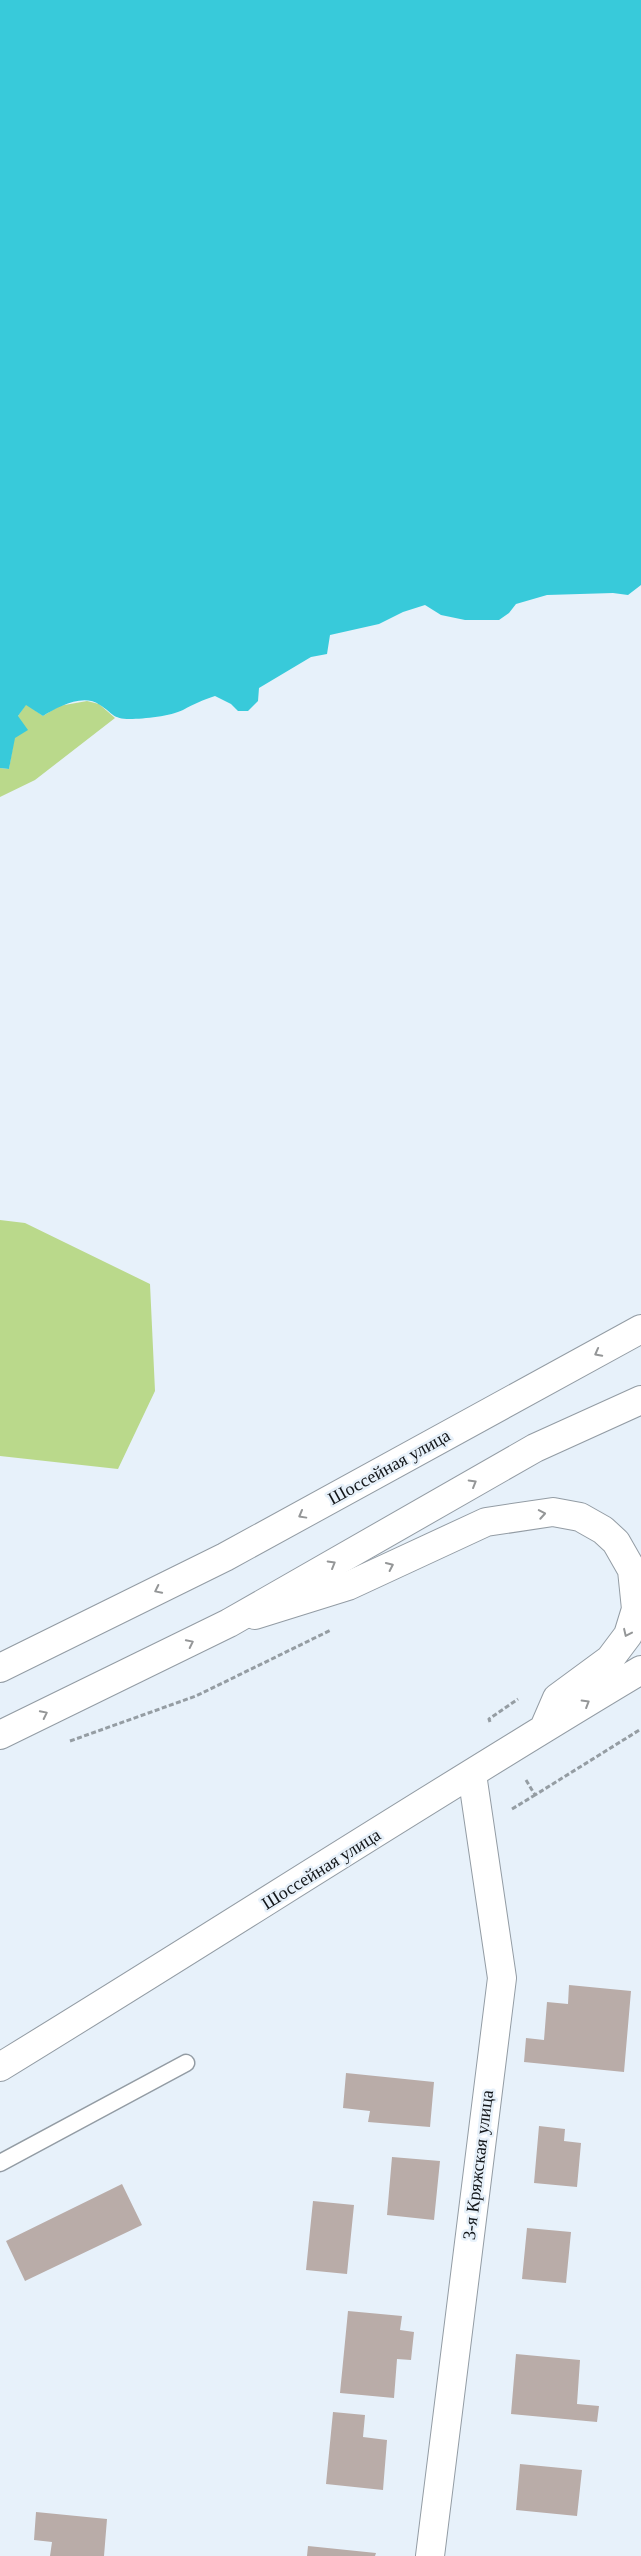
<svg xmlns="http://www.w3.org/2000/svg" width="641" height="2556" font-family="'Times New Roman',serif">
	<style>
		.green { fill: #bad98b }
		.water { fill: #38cada }
		.building { fill: #b9aca8 }
		.lines { fill: none; stroke-linecap: round; stroke-linejoin: round }
		.lane-casing { stroke: #939ca4; stroke-width: 19 }
		.street-casing { stroke: #939ca4; stroke-width: 30 }
		.secondary-casing { stroke: #939ca4; stroke-width: 30 }
		.primary-casing { stroke: #939ca4; stroke-width: 30 }
		.path { stroke: #959da3; stroke-width: 3; stroke-dasharray: 5 2.5; stroke-linecap: butt }
		.lane { stroke: #fff; stroke-width: 16 }
		.street { stroke: #fff; stroke-width: 28 }
		.secondary { stroke: #fff; stroke-width: 28 }
		.primary { stroke: #fff; stroke-width: 28 }
		.oneway { stroke: #949697 }
		.labels { text-anchor: middle; dominant-baseline: central; stroke-width: 5; stroke-linejoin: round; paint-order: stroke }
		.street-label { font-size: 18px; fill: #121518; stroke: #e7f1fa }
	</style>
	<rect width="100%" height="100%" fill="#e7f1fa"/>
	<path class="green" d="M 87,701 L 99,704 L 115,718 L 35,780 L 0,797 L 0,768 L 9,769 L 18,716 L 26,704 L 43,716 L 59,706 Z
		M 0,1220 L 25,1223 L 150,1284 L 155,1391 L 118,1469 L 0,1456 Z"/>
	<path class="water" d="M 0,0 L 641,0 L 641,585 L 628,595 L 613,593 L 547,595 L 516,604 L 509,613 L 499,620 L 465,620 L 441,615 L 425,605 L 403,612 L 379,624 L 330,635 L 327,654 L 311,657 L 259,688 L 258,701 L 248,711 L 238,711 L 231,704 L 215,696 C 203,700 194,704 183,710 C 171,716 144,719 130,719 C 112,719 113,713 100,705 C 83,693 58,707 43,716 L 26,705 L 18,716 L 28,730 L 15,738 L 9,769 L 0,768 Z"/>
	<path class="building" d="M 569,1985 L 631,1991 L 624,2072 L 524,2062 L 526,2038 L 544,2040 L 547,2002 L 568,2004 Z
		M 346,2073 L 434,2082 L 430,2127 L 368,2122 L 370,2111 L 343,2108 Z
		M 539,2126 L 565,2129 L 564,2141 L 581,2143 L 577,2187 L 534,2183 Z
		M 392,2157 L 440,2161 L 434,2220 L 387,2215 Z
		M 122,2184 L 142,2225 L 25,2281 L 6,2241 Z
		M 313,2201 L 354,2205 L 347,2274 L 306,2270 Z
		M 527,2228 L 571,2232 L 566,2283 L 522,2279 Z
		M 348,2311 L 402,2316 L 400,2330 L 414,2332 L 411,2360 L 397,2359 L 394,2398 L 340,2393 Z
		M 516,2354 L 580,2360 L 577,2404 L 599,2406 L 597,2422 L 511,2414 Z
		M 333,2412 L 365,2415 L 363,2437 L 387,2440 L 383,2490 L 326,2484 Z
		M 520,2464 L 582,2470 L 577,2516 L 516,2510 Z
		M 36,2512 L 107,2519 L 104,2556 L 50,2556 L 52,2542 L 34,2540 Z
		M 308,2546 L 376,2553 L 375,2556 L 307,2556 Z"/>
	<g class="lines">
		<defs>
			<path id="lane" d="M 0,2163 L 186,2063"/>
			<path id="street" d="M 430,2556 L 502,1978 L 472,1774"/>
			<path id="secondary" d="M 255,1615 L 348,1586 L 486,1522 L 553,1512 L 580,1517 L 603,1530 L 616,1542 L 632,1570 L 636,1609 L 628,1635 L 610,1659 L 557,1698 L 544,1728
				M 0,2067 C 214,1936 425,1799 641,1670"/>
			<path id="primary" d="M 0,1668 L 225,1557 L 641,1329
				M 0,1735 L 229,1623 L 535,1448 L 641,1400"/>
		</defs>
		<use href="#lane" class="lane-casing"/>
		<use href="#street" class="street-casing"/>
		<use href="#secondary" class="secondary-casing"/>
		<use href="#primary" class="primary-casing"/>
		<path class="path" d="M 490,1722 L 489,1719 L 518,1699
			M 70,1741 L 196,1696 L 331,1630
			M 526,1780 L 535,1795 L 641,1729
			M 512,1809 L 535,1795"/>
		<use href="#lane" class="lane"/>
		<use href="#street" class="street"/>
		<use href="#secondary" class="secondary"/>
		<use href="#primary" class="primary"/>
	</g>
	<defs><path id="oneway-chevron" d="M-2-3.5L2.5 0L-2 3.5" fill="none" stroke-width="1.6" stroke-linecap="round" stroke-linejoin="round" transform="scale(1.25)"/></defs>
	<g class="oneway">
		<use href="#oneway-chevron" transform="translate(598 1353) rotate(152)"/>
		<use href="#oneway-chevron" transform="translate(473 1483) rotate(-30)"/>
		<use href="#oneway-chevron" transform="translate(542 1514) rotate(-10)"/>
		<use href="#oneway-chevron" transform="translate(302 1515) rotate(151)"/>
		<use href="#oneway-chevron" transform="translate(332 1564) rotate(-30)"/>
		<use href="#oneway-chevron" transform="translate(390 1566) rotate(-25)"/>
		<use href="#oneway-chevron" transform="translate(158 1590) rotate(154)"/>
		<use href="#oneway-chevron" transform="translate(627 1633) rotate(115)"/>
		<use href="#oneway-chevron" transform="translate(190 1643) rotate(-26)"/>
		<use href="#oneway-chevron" transform="translate(586 1703) rotate(-31)"/>
		<use href="#oneway-chevron" transform="translate(44 1714) rotate(-26)"/>
	</g>
	<g class="labels">
		<g class="street-label">
			<text transform="translate(389 1467) rotate(-29)">Шоссейная улица</text>
			<text transform="translate(321 1869) rotate(-32)">Шоссейная улица</text>
			<text transform="translate(478 2165) rotate(-83)">3-я Кряжская улица</text>
		</g>
	</g>
</svg>
